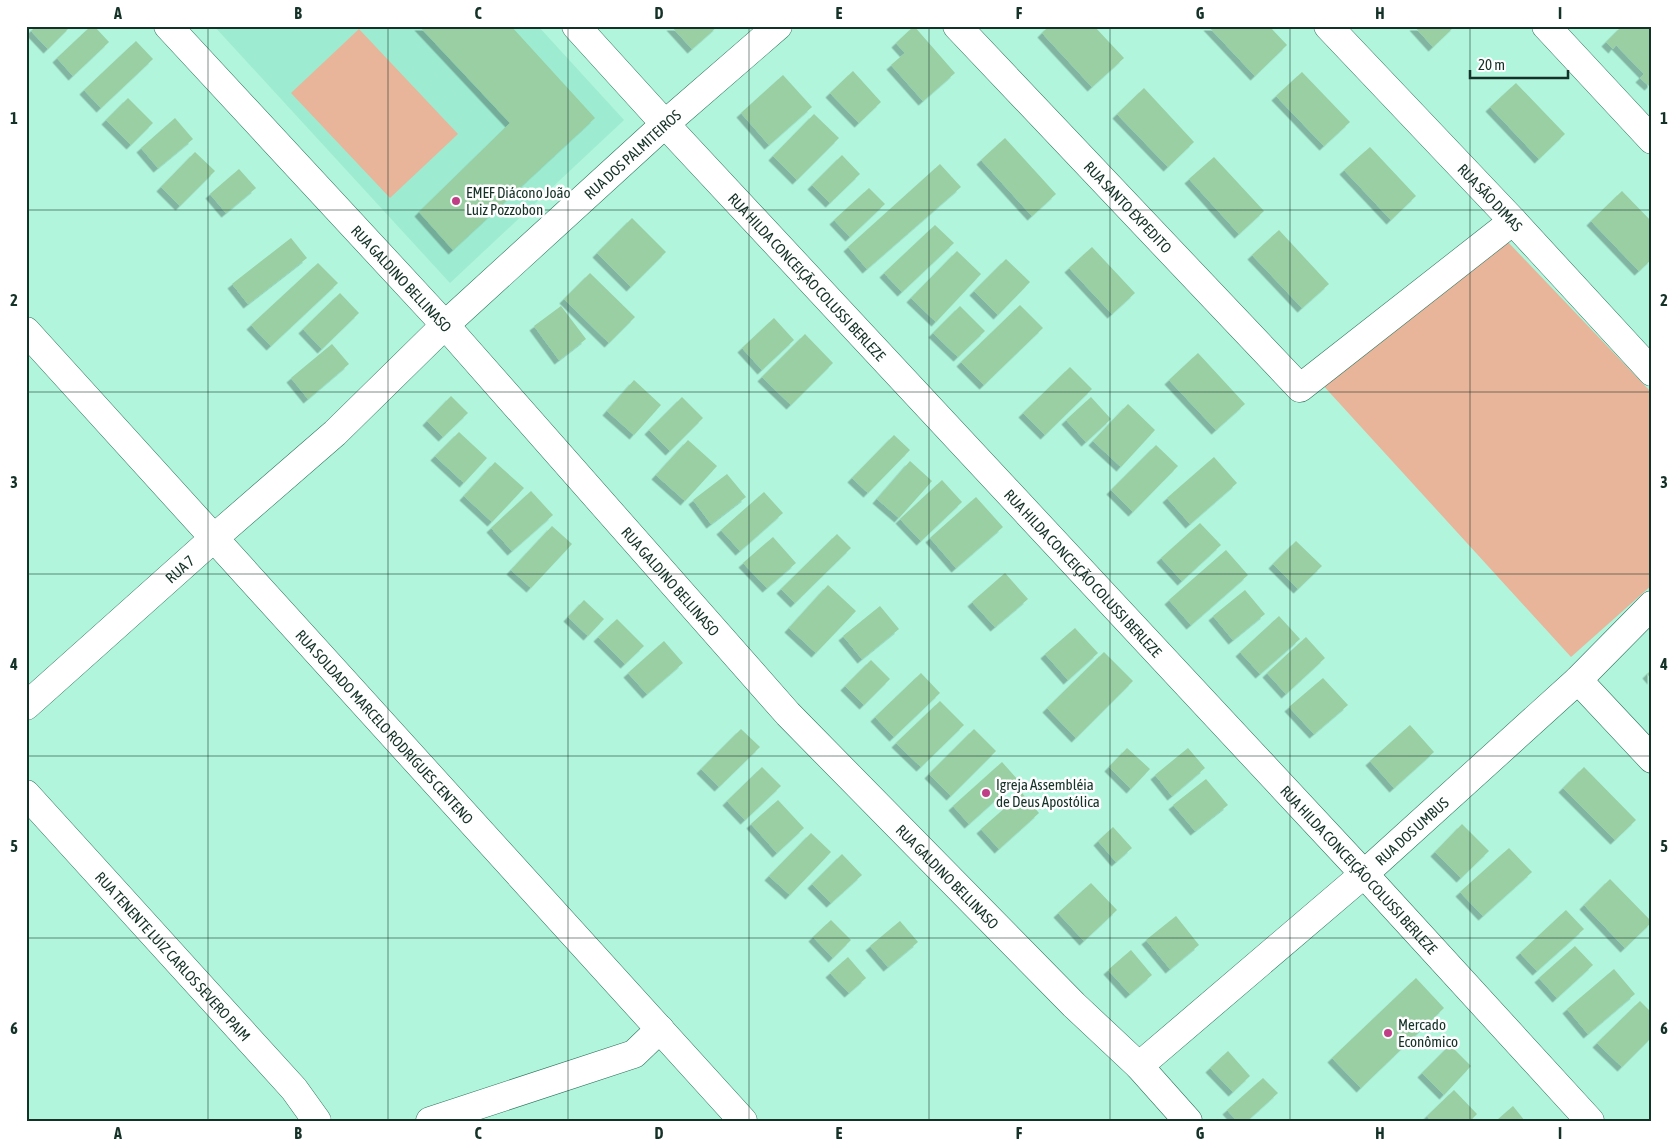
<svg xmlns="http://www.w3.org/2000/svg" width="1678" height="1147" font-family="'Asap Condensed',sans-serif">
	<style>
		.built { fill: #9debd0 }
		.green { fill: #e8b59a }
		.building { fill: #99cfa3; filter: url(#shadow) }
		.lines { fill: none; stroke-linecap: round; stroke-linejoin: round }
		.street-casing { stroke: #2d725d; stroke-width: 29 }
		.street { stroke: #fff; stroke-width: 28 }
		.grid { fill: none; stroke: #153229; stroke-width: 1; stroke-opacity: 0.55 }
		.poi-dot { fill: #c03e86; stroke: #fff; stroke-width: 2 }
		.labels { text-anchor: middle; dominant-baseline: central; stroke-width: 5; stroke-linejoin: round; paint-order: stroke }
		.street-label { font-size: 15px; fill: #153229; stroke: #fff }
		.poi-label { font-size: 15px; fill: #153229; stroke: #fff; text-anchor: start }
		.neatline { fill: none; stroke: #153229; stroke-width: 2 }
		.grid-label { font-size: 16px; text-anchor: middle; font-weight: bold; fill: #153229 }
	</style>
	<defs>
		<filter id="shadow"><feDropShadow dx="-4.5" dy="4.5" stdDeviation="0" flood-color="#0004"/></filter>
	</defs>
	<rect width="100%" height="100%" fill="#b0f5dc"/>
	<path class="built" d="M 214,26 L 538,26 L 624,120 L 450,283 Z"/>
	<path class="green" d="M 359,29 L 458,134 L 390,198 L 291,93 Z
		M 1507,241 L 1652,393 L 1652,585 L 1571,657 L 1320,382 Z"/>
	<path class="building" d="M 36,26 L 71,26 L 48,49 L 31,31 Z
		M 91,26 L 94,26 L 109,42 L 73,76 L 57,58 Z
		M 419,26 L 511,26 L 595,118 L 453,250 L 419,212 L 510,123 Z
		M 671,26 L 718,26 L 692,49 Z
		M 914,26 L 955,73 L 923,101 L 891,65 L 905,53 L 896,43 Z
		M 1049,26 L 1094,26 L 1124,58 L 1092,87 L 1042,33 Z
		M 1208,26 L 1269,26 L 1287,45 L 1255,76 Z
		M 1414,26 L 1455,26 L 1433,47 Z
		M 1622,26 L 1647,26 L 1652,31 L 1652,83 L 1649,86 L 1640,78 L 1644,74 L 1616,45 L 1613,49 L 1606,42 Z
		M 136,41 L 153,59 L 101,108 L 84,90 Z
		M 853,71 L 881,102 L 859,123 L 830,93 Z
		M 1302,72 L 1350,122 L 1324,146 L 1276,96 Z
		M 783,75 L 812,107 L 769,145 L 741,113 Z
		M 1516,83 L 1565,134 L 1539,159 L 1490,107 Z
		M 1144,88 L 1194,142 L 1168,167 L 1117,114 Z
		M 128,98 L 153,123 L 131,145 L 106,120 Z
		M 814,114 L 839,138 L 797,180 L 773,156 Z
		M 175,118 L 193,139 L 158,168 L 141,148 Z
		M 1005,138 L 1056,194 L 1032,216 L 981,160 Z
		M 1370,147 L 1416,196 L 1391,220 L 1344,170 Z
		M 195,152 L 215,171 L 180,206 L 161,187 Z
		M 842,155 L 860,174 L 830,203 L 812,185 Z
		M 1214,157 L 1264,211 L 1239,234 L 1189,179 Z
		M 940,164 L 961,187 L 867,269 L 848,247 Z
		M 239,169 L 256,188 L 226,213 L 210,194 Z
		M 869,188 L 885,204 L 850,237 L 834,220 Z
		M 1622,191 L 1652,222 L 1652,259 L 1639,271 L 1591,221 Z
		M 632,218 L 666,252 L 631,287 L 597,253 Z
		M 935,225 L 954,243 L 902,292 L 884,273 Z
		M 1279,230 L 1329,284 L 1302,308 L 1252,255 Z
		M 291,238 L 307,258 L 248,304 L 232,284 Z
		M 1092,247 L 1135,293 L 1112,314 L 1069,268 Z
		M 957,251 L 981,274 L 936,322 L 911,298 Z
		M 1006,259 L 1030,282 L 998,315 L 974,291 Z
		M 318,263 L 338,283 L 271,346 L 251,325 Z
		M 590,273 L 635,317 L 609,343 L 564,299 Z
		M 340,293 L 359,313 L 322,349 L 303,329 Z
		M 1020,305 L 1043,328 L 984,385 L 961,362 Z
		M 561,306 L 586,339 L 559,360 L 534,326 Z
		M 960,306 L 985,331 L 958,357 L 933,333 Z
		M 774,318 L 794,340 L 762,370 L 742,348 Z
		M 805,334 L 833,363 L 791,405 L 762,377 Z
		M 332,344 L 349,364 L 308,399 L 291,378 Z
		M 1198,353 L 1245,404 L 1216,430 L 1169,380 Z
		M 1070,367 L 1092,389 L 1045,435 L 1023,413 Z
		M 634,380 L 661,405 L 634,435 L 607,411 Z
		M 451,396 L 468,413 L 443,437 L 427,421 Z
		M 682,397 L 703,418 L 670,451 L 649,430 Z
		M 1091,397 L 1111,419 L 1086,442 L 1066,420 Z
		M 1128,404 L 1155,430 L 1121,467 L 1093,441 Z
		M 459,432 L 487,458 L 464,483 L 435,456 Z
		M 894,435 L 910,450 L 868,493 L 852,478 Z
		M 688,440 L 717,466 L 685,501 L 656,475 Z
		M 1156,445 L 1178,466 L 1133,512 L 1111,490 Z
		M 1214,457 L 1237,483 L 1190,524 L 1167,498 Z
		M 910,461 L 932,481 L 899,518 L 877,499 Z
		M 495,462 L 524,488 L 492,522 L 464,496 Z
		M 727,474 L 746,497 L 711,524 L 693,500 Z
		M 942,480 L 962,502 L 921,541 L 900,519 Z
		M 531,491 L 553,515 L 512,551 L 491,528 Z
		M 764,492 L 783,513 L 740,551 L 721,530 Z
		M 976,497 L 1003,527 L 956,568 L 930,538 Z
		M 1200,523 L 1221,545 L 1182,581 L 1161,558 Z
		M 552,526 L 572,544 L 531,588 L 511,570 Z
		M 837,534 L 851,548 L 795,603 L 781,589 Z
		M 773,537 L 796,563 L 767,588 L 743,563 Z
		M 1296,541 L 1322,566 L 1298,589 L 1273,564 Z
		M 1226,550 L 1248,575 L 1191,625 L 1169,600 Z
		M 1005,573 L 1028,599 L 995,627 L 972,602 Z
		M 828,585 L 856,611 L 816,653 L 789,628 Z
		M 1245,590 L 1265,614 L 1233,640 L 1213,616 Z
		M 584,600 L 604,619 L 588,636 L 568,617 Z
		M 880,606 L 899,629 L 862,659 L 843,636 Z
		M 1279,616 L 1300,639 L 1260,674 L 1240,652 Z
		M 617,619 L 644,646 L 625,664 L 598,637 Z
		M 1075,628 L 1098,653 L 1068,680 L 1045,654 Z
		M 1306,637 L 1325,658 L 1286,694 L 1267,673 Z
		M 664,641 L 683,663 L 647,694 L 628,673 Z
		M 1104,652 L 1133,681 L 1076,738 L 1047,708 Z
		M 871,660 L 890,679 L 864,705 L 845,686 Z
		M 1652,669 L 1652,680 L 1647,674 Z
		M 921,673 L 940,693 L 894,737 L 875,717 Z
		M 1323,678 L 1348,705 L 1314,734 L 1289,707 Z
		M 940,701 L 964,725 L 921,767 L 896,743 Z
		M 1410,725 L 1434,752 L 1394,788 L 1370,761 Z
		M 741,729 L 760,747 L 719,787 L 701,769 Z
		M 974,729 L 996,751 L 951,796 L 929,774 Z
		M 1127,748 L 1150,769 L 1131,789 L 1109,767 Z
		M 1188,748 L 1205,768 L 1172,796 L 1155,775 Z
		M 1002,762 L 1018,780 L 969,824 L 953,806 Z
		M 762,767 L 781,786 L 745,820 L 727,801 Z
		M 1584,767 L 1636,820 L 1615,840 L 1563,788 Z
		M 1206,779 L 1228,805 L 1195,831 L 1173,805 Z
		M 1022,793 L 1039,813 L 999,849 L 981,829 Z
		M 778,800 L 804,828 L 777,853 L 751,824 Z
		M 1462,824 L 1489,851 L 1461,878 L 1435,852 Z
		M 1113,827 L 1132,848 L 1116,862 L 1098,841 Z
		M 811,833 L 831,852 L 790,895 L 769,876 Z
		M 1509,848 L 1532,872 L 1483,916 L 1460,892 Z
		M 842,854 L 862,875 L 831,903 L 812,884 Z
		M 1610,879 L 1652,922 L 1625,948 L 1584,905 Z
		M 1091,883 L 1117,910 L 1084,941 L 1058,913 Z
		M 1566,910 L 1584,929 L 1537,971 L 1520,953 Z
		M 1176,916 L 1199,945 L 1170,969 L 1146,940 Z
		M 831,920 L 851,940 L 833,958 L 813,937 Z
		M 900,921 L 918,942 L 888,967 L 870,946 Z
		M 1575,946 L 1593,965 L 1557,998 L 1539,978 Z
		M 1131,950 L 1152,975 L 1130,994 L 1108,970 Z
		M 848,957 L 866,978 L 849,993 L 830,973 Z
		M 1614,969 L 1635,994 L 1588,1034 L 1567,1009 Z
		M 1416,978 L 1444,1008 L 1361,1088 L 1332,1058 Z
		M 1640,1001 L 1652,1013 L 1652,1037 L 1622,1067 L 1597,1043 Z
		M 1450,1045 L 1471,1066 L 1444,1095 L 1422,1073 Z
		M 1228,1051 L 1250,1076 L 1233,1092 L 1210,1068 Z
		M 1263,1078 L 1278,1093 L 1247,1121 L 1237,1121 L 1227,1110 Z
		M 1454,1090 L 1477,1114 L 1470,1121 L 1431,1121 L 1427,1116 Z
		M 1513,1106 L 1525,1121 L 1496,1121 Z"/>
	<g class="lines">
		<defs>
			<g id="street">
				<path id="s1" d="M 168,26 L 445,325 L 788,714 L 1074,1005 L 1139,1066 L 1188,1121"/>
				<path id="s2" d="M 576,26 L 665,124 L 1364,874 L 1590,1121"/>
				<path id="s3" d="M 957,26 L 1300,388 L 1513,221"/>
				<path id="s4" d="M 1328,26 L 1513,221 L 1652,372"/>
				<path d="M 1546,26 L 1652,140"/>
				<path id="s5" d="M 26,331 L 743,1121"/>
				<path d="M 1578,680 L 1652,759"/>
				<path id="s6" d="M 26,706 L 214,538 L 335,433 L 445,325 L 665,124 L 778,26"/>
				<path id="s7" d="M 26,794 L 294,1089 L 317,1121"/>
				<path id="s8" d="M 1139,1066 L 1364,874 L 1578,680 L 1652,605"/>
				<path d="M 430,1121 L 634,1054 L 660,1029"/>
			</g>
		</defs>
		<use href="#street" class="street-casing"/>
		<use href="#street" class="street"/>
	</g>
	<path class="grid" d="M 208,26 L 208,1121M 388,26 L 388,1121M 568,26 L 568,1121M 749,26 L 749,1121M 929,26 L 929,1121M 1110,26 L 1110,1121M 1290,26 L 1290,1121M 1470,26 L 1470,1121M 26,210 L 1652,210M 26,392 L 1652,392M 26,574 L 1652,574M 26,756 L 1652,756M 26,938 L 1652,938"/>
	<g class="poi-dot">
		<circle cx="456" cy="201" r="5"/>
		<circle cx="986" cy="793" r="5"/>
		<circle cx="1388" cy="1033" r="5"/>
	</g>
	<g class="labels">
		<g class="street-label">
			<text stroke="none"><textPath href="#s6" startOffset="820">RUA DOS PALMITEIROS</textPath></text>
			<text stroke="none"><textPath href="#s4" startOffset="236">RUA SÃO DIMAS</textPath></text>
			<text stroke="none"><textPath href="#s3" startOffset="249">RUA SANTO EXPEDITO</textPath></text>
			<text stroke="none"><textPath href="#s2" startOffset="341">RUA HILDA CONCEIÇÃO COLUSSI BERLEZE</textPath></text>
			<text stroke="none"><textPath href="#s1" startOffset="344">RUA GALDINO BELLINASO</textPath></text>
			<text stroke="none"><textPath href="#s6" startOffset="206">RUA 7</textPath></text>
			<text stroke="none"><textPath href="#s2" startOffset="746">RUA HILDA CONCEIÇÃO COLUSSI BERLEZE</textPath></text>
			<text stroke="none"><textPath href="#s1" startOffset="749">RUA GALDINO BELLINASO</textPath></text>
			<text stroke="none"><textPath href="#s5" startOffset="534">RUA SOLDADO MARCELO RODRIGUES CENTENO</textPath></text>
			<text stroke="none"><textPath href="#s8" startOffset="360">RUA DOS UMBUS</textPath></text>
			<text stroke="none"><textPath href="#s2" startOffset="1151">RUA HILDA CONCEIÇÃO COLUSSI BERLEZE</textPath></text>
			<text stroke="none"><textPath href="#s1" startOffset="1154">RUA GALDINO BELLINASO</textPath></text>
			<text stroke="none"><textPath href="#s7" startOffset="219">RUA TENENTE LUIZ CARLOS SEVERO PAIM</textPath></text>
		</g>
		<g class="poi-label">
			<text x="466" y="192">EMEF Diácono João<tspan x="466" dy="17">Luiz Pozzobon</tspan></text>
			<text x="996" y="784">Igreja Assembléia<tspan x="996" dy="17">de Deus Apostólica</tspan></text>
			<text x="1398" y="1024">Mercado<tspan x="1398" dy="17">Econômico</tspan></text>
		</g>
	</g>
	<rect width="1678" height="1147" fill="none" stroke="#ffffff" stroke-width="55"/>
	<path d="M1470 70v8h98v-8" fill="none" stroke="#153229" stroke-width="2.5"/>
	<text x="1478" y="70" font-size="15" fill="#153229" stroke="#ffffff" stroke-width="4" paint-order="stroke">20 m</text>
	<rect x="28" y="28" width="1622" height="1092" class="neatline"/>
	<g class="grid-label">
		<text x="118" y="19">A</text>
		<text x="298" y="19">B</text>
		<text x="478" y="19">C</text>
		<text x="659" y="19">D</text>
		<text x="839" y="19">E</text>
		<text x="1019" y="19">F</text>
		<text x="1200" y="19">G</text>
		<text x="1380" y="19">H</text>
		<text x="1560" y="19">I</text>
		<text x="14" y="124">1</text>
		<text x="1664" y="124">1</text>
		<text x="14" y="306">2</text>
		<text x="1664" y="306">2</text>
		<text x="14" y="488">3</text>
		<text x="1664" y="488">3</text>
		<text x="14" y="670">4</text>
		<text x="1664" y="670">4</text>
		<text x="14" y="852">5</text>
		<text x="1664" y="852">5</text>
		<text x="14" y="1034">6</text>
		<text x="1664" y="1034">6</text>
		<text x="118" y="1139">A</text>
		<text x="298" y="1139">B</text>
		<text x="478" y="1139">C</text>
		<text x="659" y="1139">D</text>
		<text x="839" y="1139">E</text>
		<text x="1019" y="1139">F</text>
		<text x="1200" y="1139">G</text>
		<text x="1380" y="1139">H</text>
		<text x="1560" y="1139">I</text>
	</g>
</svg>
